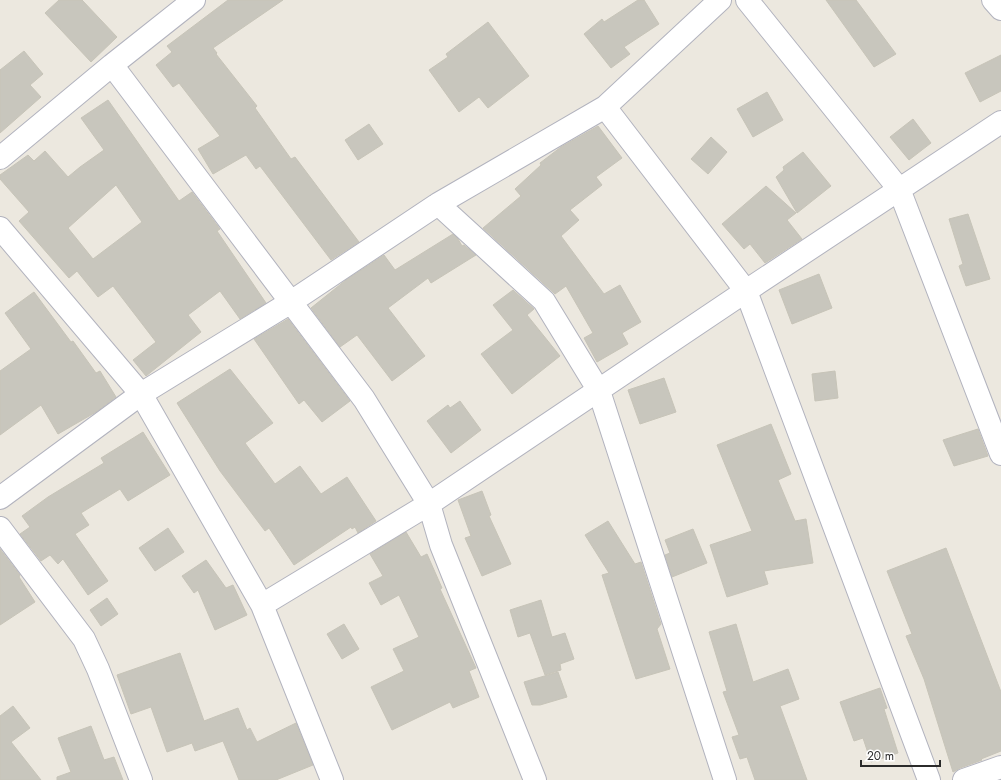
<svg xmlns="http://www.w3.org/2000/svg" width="1001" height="780" font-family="Jost,sans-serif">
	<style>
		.building { fill: #c8c6bd; stroke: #c7c4b8; fill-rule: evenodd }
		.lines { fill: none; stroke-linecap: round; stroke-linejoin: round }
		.minor-casing { stroke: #b2b3be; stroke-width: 24 }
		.minor { stroke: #fff; stroke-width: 22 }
	</style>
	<rect width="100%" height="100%" fill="#ece8df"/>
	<path class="building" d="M 59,0 L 82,0 L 117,37 L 91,62 L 45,13 Z
		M 228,0 L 283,0 L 213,48 L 217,53 L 216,54 L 257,106 L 255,108 L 291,159 L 295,157 L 359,242 L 331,260 L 260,166 L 256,169 L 246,155 L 213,174 L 198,149 L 220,136 L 179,83 L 173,87 L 156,65 L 172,52 L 167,46 Z
		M 638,0 L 644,0 L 659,24 L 624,47 L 630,54 L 611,68 L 584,34 L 602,19 L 604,22 Z
		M 826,0 L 856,0 L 896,54 L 874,67 Z
		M 488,22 L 529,76 L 488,108 L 479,97 L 459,112 L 429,70 L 448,57 L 446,54 Z
		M 24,51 L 43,74 L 30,85 L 41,97 L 0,133 L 0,70 Z
		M 1001,55 L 1001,91 L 980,102 L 965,73 Z
		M 767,92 L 783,120 L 753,137 L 737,109 Z
		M 108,100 L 179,201 L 192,192 L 220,229 L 217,231 L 266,303 L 240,319 L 220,291 L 188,315 L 201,332 L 146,376 L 133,360 L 156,342 L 113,286 L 98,297 L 77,271 L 69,278 L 19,221 L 29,212 L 0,179 L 0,175 L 28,155 L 34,161 L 45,151 L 68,177 L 80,167 L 104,150 L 81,118 ZM 116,185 L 142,222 L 93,259 L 68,228 Z
		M 913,119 L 931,143 L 909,160 L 890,137 Z
		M 369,124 L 383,144 L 358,160 L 345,140 Z
		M 598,126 L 622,158 L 596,177 L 602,185 L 570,210 L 579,220 L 561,236 L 604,294 L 620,285 L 641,322 L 622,333 L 628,344 L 597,362 L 584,338 L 593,333 L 566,286 L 555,294 L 483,228 L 521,196 L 515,189 L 541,165 L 540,163 L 561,147 Z
		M 711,137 L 727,152 L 708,174 L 691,159 Z
		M 803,152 L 831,186 L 797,213 L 776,177 L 784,170 L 783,167 Z
		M 766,186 L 796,213 L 787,220 L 802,239 L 765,263 L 750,244 L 744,249 L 722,224 Z
		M 968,214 L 990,279 L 966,286 L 959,266 L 963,264 L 949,219 Z
		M 453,234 L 458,239 L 462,246 L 464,245 L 476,255 L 431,283 L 428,278 L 388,308 L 425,356 L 392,381 L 357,335 L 340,347 L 311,308 L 346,280 L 384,255 L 395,270 Z
		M 819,274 L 832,308 L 792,324 L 779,290 Z
		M 513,290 L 534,309 L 527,315 L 560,356 L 512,394 L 481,354 L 513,330 L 493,305 Z
		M 34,292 L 71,342 L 73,341 L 96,373 L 100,371 L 116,397 L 96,412 L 58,434 L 41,405 L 0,435 L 0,371 L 31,349 L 5,313 Z
		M 288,319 L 350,401 L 322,422 L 304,400 L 299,404 L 254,339 Z
		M 230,369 L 273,423 L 245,443 L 275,484 L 300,466 L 321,494 L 347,477 L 376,521 L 358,533 L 355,527 L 352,529 L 351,527 L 294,565 L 269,528 L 265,531 L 220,471 L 177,403 Z
		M 835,371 L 838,398 L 815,401 L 812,374 Z
		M 664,378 L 676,412 L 640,424 L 628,390 Z
		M 460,401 L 481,430 L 451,453 L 427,421 L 448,405 L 450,408 Z
		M 771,424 L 791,474 L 778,480 L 795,521 L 806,519 L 813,563 L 764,571 L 768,584 L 727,597 L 710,545 L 752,531 L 717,445 Z
		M 978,429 L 988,456 L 954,466 L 943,440 Z
		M 143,432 L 170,475 L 128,501 L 120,489 L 81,513 L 89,525 L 75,534 L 108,581 L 88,595 L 63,559 L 58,564 L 50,555 L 41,561 L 20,534 L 30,527 L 22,516 L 48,497 L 104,463 L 101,458 Z
		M 482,491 L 491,515 L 489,516 L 511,564 L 482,576 L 465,538 L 471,536 L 458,500 Z
		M 608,521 L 635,564 L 641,562 L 661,624 L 657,629 L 670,669 L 636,679 L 602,575 L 609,573 L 585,535 Z
		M 168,528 L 184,552 L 155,571 L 139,548 Z
		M 693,529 L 707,563 L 672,577 L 665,555 L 670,553 L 665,540 Z
		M 406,532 L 421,557 L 427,554 L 442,588 L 440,589 L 476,668 L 469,671 L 479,697 L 453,708 L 450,702 L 392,730 L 371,687 L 404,671 L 393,649 L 419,637 L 399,595 L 381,605 L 369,583 L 383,576 L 370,554 Z
		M 946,548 L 1001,692 L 1001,751 L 981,759 L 982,760 L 960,768 L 953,772 L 924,679 L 906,636 L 912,634 L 887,571 Z
		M 0,549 L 20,575 L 19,577 L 35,602 L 0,625 Z
		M 206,560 L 226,588 L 233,585 L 247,615 L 215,630 L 198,590 L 194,593 L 182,576 Z
		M 107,598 L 118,614 L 101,626 L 90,610 Z
		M 541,600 L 552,637 L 565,633 L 574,659 L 560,664 L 561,670 L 545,675 L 530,633 L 518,637 L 510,610 Z
		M 344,624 L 359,649 L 342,659 L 327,634 Z
		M 736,624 L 753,682 L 788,669 L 799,699 L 780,706 L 807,780 L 755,780 L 747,757 L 740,759 L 732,737 L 739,735 L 723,692 L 727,691 L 709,632 Z
		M 180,653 L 204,721 L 238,708 L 247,730 L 250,728 L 257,742 L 296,723 L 313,765 L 276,780 L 239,780 L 223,741 L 195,751 L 192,743 L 167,752 L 151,707 L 131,714 L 117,675 Z
		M 558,672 L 567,697 L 540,705 L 532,705 L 524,682 Z
		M 880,688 L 887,708 L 884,709 L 898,753 L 871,762 L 863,738 L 854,741 L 840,702 Z
		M 13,706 L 30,728 L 11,742 L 41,780 L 0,780 L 0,716 Z
		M 91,726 L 104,760 L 114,757 L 123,780 L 57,780 L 57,777 L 71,772 L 58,738 Z"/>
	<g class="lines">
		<defs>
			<path id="minor" d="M 747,0 L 899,189 L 1001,454
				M 993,0 L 1001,9
				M 112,65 L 364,399 L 429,504 L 441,545 L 535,780
				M 605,107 L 746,291 L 929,780
				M 0,158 L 112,65 L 194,0
				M 438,204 L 544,301 L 599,391 L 725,780
				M 0,228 L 141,394 L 262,605 L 332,780
				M 0,498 L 141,394 L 291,302 L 438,204 L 605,107 L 720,0
				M 0,528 L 84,639 L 98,669 L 141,780
				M 262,605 L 429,504 L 746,291 L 1001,122
				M 964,780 L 1001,767"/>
		</defs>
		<use href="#minor" class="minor-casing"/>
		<use href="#minor" class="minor"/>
	</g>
	<path d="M861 760v6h79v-6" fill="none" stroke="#2b2b2b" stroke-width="2"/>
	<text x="867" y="760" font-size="12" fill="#2b2b2b" stroke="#ffffff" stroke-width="3" paint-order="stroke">20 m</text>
</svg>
